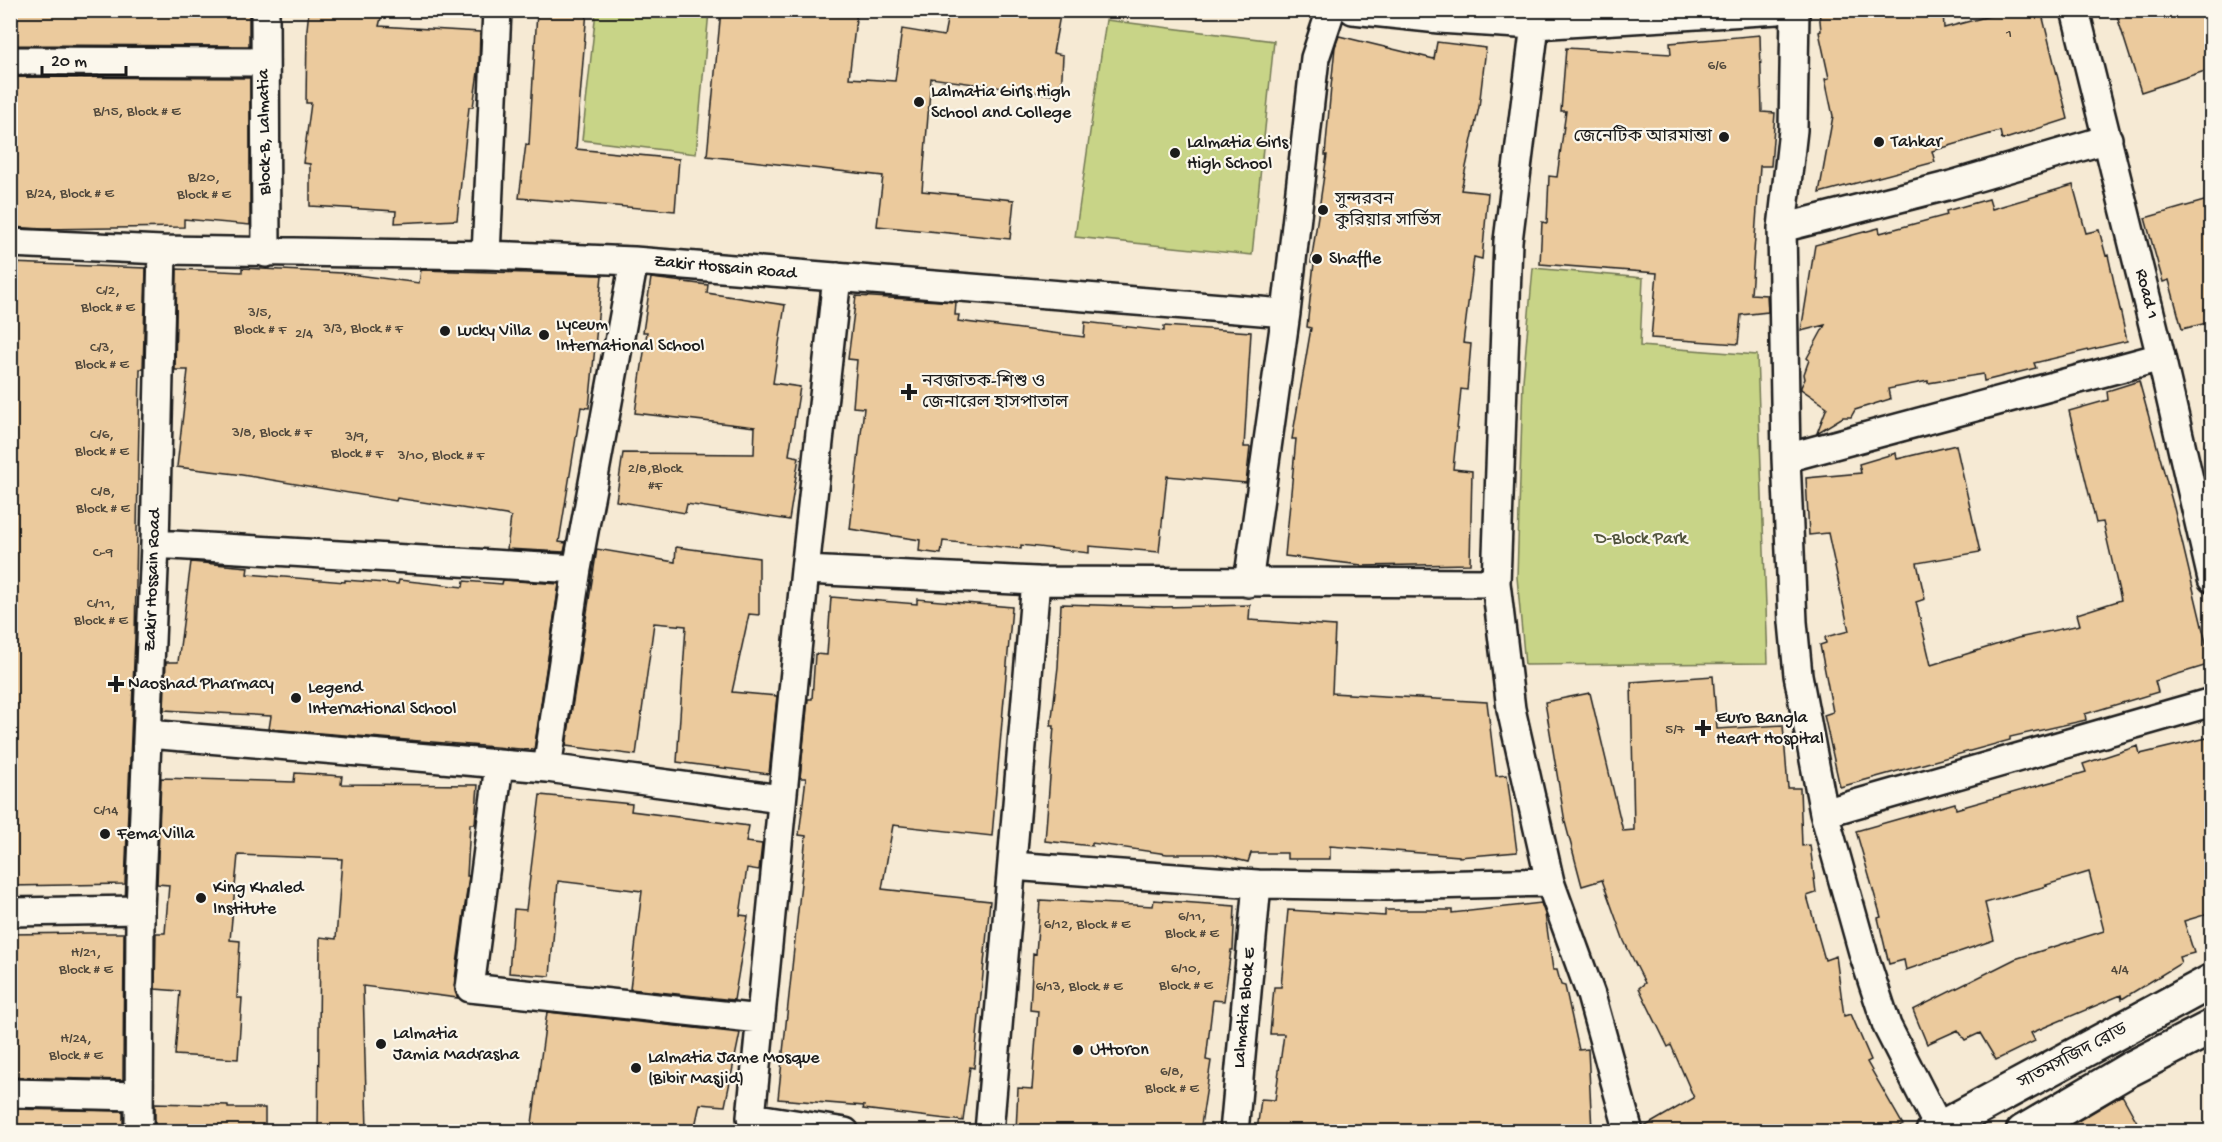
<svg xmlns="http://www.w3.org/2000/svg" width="2222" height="1142" font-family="'Gochi Hand','Noto Sans Bengali',sans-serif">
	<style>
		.green { fill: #c8d487; stroke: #727852; stroke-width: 1.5 }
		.building { fill: #ebca9d; stroke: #1c1c1c; stroke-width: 1.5 }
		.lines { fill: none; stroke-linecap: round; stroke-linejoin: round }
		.minor-casing { stroke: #1c1c1c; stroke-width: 32 }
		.secondary-casing { stroke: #1c1c1c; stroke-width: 38 }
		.minor { stroke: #fbf7ec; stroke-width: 27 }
		.secondary { stroke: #fbf7ec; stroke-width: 33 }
		.poi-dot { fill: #1c1c1c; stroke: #fbf7ec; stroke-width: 2 }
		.labels { text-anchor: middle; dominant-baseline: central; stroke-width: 4.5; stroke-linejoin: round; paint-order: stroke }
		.number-label { font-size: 15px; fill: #50483c }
		.poi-label { font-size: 18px; fill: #1c1c1c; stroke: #fbf7ec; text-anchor: start }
		.street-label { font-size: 18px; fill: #1c1c1c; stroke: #fbf7ec }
		.park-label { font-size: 18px; fill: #50533c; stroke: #fbf7ec }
	</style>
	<rect width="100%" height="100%" fill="#f6ead4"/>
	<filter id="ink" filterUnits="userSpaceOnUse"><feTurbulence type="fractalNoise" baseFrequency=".0167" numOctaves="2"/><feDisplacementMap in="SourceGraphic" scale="12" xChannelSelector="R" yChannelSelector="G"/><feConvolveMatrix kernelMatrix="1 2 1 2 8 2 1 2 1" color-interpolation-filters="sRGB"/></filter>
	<g filter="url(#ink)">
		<path class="green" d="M 596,11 L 709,11 L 696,154 L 582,140 Z
			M 1106,20 L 1274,41 L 1252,255 L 1075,237 Z
			M 1533,268 L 1643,278 L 1640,346 L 1757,355 L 1768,663 L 1525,665 L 1517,577 L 1523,381 Z"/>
		<path class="building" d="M 10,10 L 249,10 L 249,46 L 10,45 Z
			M 309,10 L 383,10 L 379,26 L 480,32 L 479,65 L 473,107 L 469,107 L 457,220 L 395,223 L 396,211 L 310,206 L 310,164 L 303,163 L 311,103 L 306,103 L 307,29 Z
			M 547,10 L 587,10 L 576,149 L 679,159 L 675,211 L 519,198 L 526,144 L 529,145 L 537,12 Z
			M 721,10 L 857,10 L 849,78 L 895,81 L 902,29 L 944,36 L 949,10 L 1061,10 L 1053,53 L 1063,55 L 1061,96 L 931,78 L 922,191 L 1014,200 L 1010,239 L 877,226 L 883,176 L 707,156 Z
			M 1819,10 L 1943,10 L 1944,28 L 2012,10 L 2041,10 L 2068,119 L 2002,140 L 2000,131 L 1932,151 L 1935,162 L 1819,193 L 1833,116 L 1825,79 L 1829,78 L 1819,32 L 1821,31 Z
			M 2115,10 L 2211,10 L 2211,69 L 2141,92 Z
			M 1760,35 L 1762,112 L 1775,113 L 1771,166 L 1760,166 L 1751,294 L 1767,295 L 1768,312 L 1741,315 L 1738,344 L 1651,338 L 1657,273 L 1540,264 L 1542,222 L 1547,223 L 1549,176 L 1557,177 L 1566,111 L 1561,111 L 1566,48 L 1671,54 L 1670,43 Z
			M 1339,36 L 1434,59 L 1437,42 L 1486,48 L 1479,107 L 1461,190 L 1488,193 L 1482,259 L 1474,257 L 1463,343 L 1471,344 L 1467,390 L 1461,389 L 1453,469 L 1472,471 L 1470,564 L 1361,566 L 1361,565 L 1285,556 L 1296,439 L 1292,439 L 1311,328 L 1307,327 L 1314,263 L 1311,263 L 1327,155 L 1325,155 L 1331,87 L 1335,47 Z
			M 10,77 L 250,78 L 250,225 L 184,219 L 184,227 L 43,229 L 10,227 Z
			M 2073,185 L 2086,233 L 2099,230 L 2106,256 L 2108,255 L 2127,341 L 2034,363 L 2036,368 L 1984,381 L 1983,374 L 1928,383 L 1928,381 L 1888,389 L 1890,399 L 1855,410 L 1851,417 L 1843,417 L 1817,433 L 1827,407 L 1801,389 L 1801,387 L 1805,379 L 1804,374 L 1809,360 L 1807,358 L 1825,325 L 1801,331 L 1815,245 L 1879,228 L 1880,233 L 1947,215 L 1946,211 L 1989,199 L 1992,209 Z
			M 2211,199 L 2211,322 L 2182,329 L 2169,280 L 2163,282 L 2145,218 Z
			M 10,263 L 146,268 L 143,369 L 140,369 L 135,637 L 125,884 L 10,886 Z
			M 242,268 L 342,273 L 419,283 L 421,270 L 602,275 L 589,408 L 581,407 L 559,542 L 566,543 L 564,552 L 507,549 L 511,517 L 506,515 L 397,498 L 396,501 L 236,474 L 177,467 L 188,370 L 175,370 L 177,269 L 242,272 Z
			M 651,278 L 708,285 L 707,293 L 785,305 L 773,383 L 800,387 L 789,455 L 799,457 L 789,520 L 687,504 L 685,513 L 616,501 L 623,453 L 754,454 L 755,427 L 635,413 L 647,332 L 643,332 Z
			M 856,296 L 956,302 L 955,315 L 959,315 L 958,321 L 1084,337 L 1085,322 L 1164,331 L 1164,326 L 1251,332 L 1244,447 L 1250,447 L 1246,483 L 1167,476 L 1159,552 L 1089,546 L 1089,553 L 1021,545 L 1021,549 L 943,541 L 941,554 L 919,551 L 920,540 L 850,529 L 864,408 L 853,407 L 857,360 L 848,359 Z
			M 2139,381 L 2174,508 L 2211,664 L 2155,681 L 2158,692 L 2085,714 L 2086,720 L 2010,737 L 2010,740 L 1840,787 L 1824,715 L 1833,712 L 1820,645 L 1826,643 L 1825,637 L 1849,631 L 1828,533 L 1809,535 L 1806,478 L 1861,473 L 1859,464 L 1896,453 L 1897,459 L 1956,445 L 1980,552 L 1917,563 L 1925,599 L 1916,602 L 1931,665 L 2018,638 L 2080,625 L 2077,614 L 2121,600 L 2103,522 L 2096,523 L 2069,411 L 2108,400 L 2107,391 Z
			M 676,547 L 759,558 L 759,615 L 749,614 L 732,692 L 777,696 L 769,774 L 677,762 L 686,626 L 654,623 L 636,755 L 566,746 L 597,549 L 675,562 Z
			M 191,562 L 248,567 L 247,574 L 345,582 L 345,580 L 398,584 L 399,580 L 463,587 L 464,581 L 502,584 L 503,580 L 559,584 L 534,750 L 269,729 L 271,716 L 164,710 L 166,662 L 178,662 Z
			M 831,597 L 917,604 L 917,599 L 1012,607 L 992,836 L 893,825 L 882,889 L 990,901 L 974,1068 L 970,1067 L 963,1121 L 863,1109 L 864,1106 L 778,1099 L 806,836 L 799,835 L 806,778 L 800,778 L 808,699 L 812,699 L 815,654 L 827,655 Z
			M 1061,604 L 1164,607 L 1250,605 L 1249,620 L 1335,626 L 1332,693 L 1487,702 L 1496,776 L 1507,775 L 1517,852 L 1459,857 L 1459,856 L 1330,846 L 1330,859 L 1287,859 L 1287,853 L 1251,853 L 1248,862 L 1214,854 L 1167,854 L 1092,843 L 1092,846 L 1045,841 L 1054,726 L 1051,726 L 1058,667 Z
			M 1713,676 L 1717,729 L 1783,725 L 1788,788 L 1800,788 L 1802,846 L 1810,845 L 1816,893 L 1807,896 L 1825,960 L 1836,956 L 1844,1016 L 1851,1014 L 1871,1060 L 1867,1062 L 1903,1125 L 1889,1131 L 1644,1131 L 1644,1127 L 1694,1098 L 1671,1045 L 1668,1047 L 1639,988 L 1645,983 L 1624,941 L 1602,880 L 1582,886 L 1565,822 L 1545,702 L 1590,693 L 1623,831 L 1634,830 L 1631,682 Z
			M 2211,737 L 2211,913 L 2184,921 L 2194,953 L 2179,957 L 2181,963 L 2122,999 L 2121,995 L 2031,1033 L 2035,1041 L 1996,1060 L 1980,1033 L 1965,1040 L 1958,1030 L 1927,1044 L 1913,1010 L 2015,959 L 2104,931 L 2089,872 L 2046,885 L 2047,886 L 1985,903 L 1994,940 L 1906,970 L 1904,960 L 1889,964 L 1878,918 L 1881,917 L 1856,831 L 1955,803 L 1956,809 L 2086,772 L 2083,764 L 2138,746 L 2140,754 Z
			M 295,773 L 342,776 L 341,784 L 478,785 L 475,824 L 470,824 L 467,876 L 469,876 L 454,986 L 458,998 L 363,986 L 367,1131 L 318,1131 L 320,937 L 336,939 L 342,859 L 238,855 L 230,940 L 240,941 L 237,998 L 242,998 L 238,1059 L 175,1055 L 180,991 L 155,989 L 156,933 L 165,933 L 169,885 L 157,884 L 161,778 L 294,782 Z
			M 540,795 L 632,804 L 631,811 L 749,826 L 746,842 L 762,844 L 759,870 L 747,868 L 740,915 L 748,916 L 734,1000 L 630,989 L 642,891 L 558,881 L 550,976 L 509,973 L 514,909 L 526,910 Z
			M 1040,900 L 1153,906 L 1154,900 L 1235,906 L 1233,950 L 1231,950 L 1224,1001 L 1213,1000 L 1206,1060 L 1211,1061 L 1200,1131 L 1016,1131 L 1018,1088 L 1032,1089 L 1038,1011 L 1030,1010 L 1033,953 L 1036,954 Z
			M 1541,903 L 1545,914 L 1553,970 L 1557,970 L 1561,985 L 1565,986 L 1579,1050 L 1588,1049 L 1592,1131 L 1257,1131 L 1261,1099 L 1275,1100 L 1284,1034 L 1270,1034 L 1274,987 L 1281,987 L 1288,910 L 1385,916 L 1385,910 L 1452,910 L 1452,913 Z
			M 86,933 L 124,933 L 123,1080 L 10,1077 L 10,934 Z
			M 547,1012 L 740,1033 L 725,1106 L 700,1104 L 694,1131 L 531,1131 Z
			M 2122,1095 L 2142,1131 L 2061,1131 Z
			M 155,1103 L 228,1105 L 228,1108 L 265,1108 L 265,1131 L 155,1131 Z
			M 10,1109 L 123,1111 L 123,1131 L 10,1131 Z"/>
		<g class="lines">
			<defs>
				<path id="minor" d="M 265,10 L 266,253
					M 1353,10 L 1439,19 L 1440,10
					M 1795,10 L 1793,130 L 1782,228 L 1786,458 L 1793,622 L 1798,675 L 1824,813 L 1864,956 L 1887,1026 L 1939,1128
					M 2075,10 L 2161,357 L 2212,579
					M 1439,19 L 1535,25 L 1778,10
					M 1535,25 L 1508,241 L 1496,583 L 1511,709 L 1550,882 L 1591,995 L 1629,1132
					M 10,61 L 264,62
					M 1782,228 L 1951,185 L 2108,139
					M 10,243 L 162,250 L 486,255 L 634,261 L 1286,313
					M 486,255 L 497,10
					M 837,277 L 805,570 L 751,1117 L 845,1132
					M 1786,458 L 2161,357
					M 155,544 L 577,569
					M 805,570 L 1036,581 L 1496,583
					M 1248,583 L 1286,313 L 1315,58 L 1331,10
					M 148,734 L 547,768 L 781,799
					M 499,765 L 470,988 L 760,1019
					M 547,768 L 577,569 L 634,261
					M 1824,813 L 2212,702
					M 1012,866 L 1257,884 L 1387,886 L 1550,882
					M 10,912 L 140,910
					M 10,1093 L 139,1096
					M 139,1132 L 140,910 L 155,544 L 162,250
					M 989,1132 L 1036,581
					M 1234,1132 L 1257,884"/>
				<path id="secondary" d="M 1933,1132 L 2212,981
					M 2023,1132 L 2130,1069 L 2212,1027"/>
			</defs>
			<use href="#minor" class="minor-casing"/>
			<use href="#secondary" class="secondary-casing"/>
			<use href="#minor" class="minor"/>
			<use href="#secondary" class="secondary"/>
		</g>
	</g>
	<g class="poi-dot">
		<circle cx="919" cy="102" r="6"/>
		<circle cx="1724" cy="137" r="6"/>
		<circle cx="1879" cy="142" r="6"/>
		<circle cx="1175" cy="153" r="6"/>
		<circle cx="1323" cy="210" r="6"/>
		<circle cx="1317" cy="259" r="6"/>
		<circle cx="445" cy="331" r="6"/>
		<circle cx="544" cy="335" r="6"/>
		<path d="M906 383h6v6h6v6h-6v6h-6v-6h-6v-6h6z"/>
		<path d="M113 675h6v6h6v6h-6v6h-6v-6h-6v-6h6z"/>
		<circle cx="296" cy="698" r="6"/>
		<path d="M1700 719h6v6h6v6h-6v6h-6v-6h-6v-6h6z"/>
		<circle cx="105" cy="834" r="6"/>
		<circle cx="201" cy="898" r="6"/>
		<circle cx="381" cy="1044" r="6"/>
		<circle cx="1078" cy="1050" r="6"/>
		<circle cx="636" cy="1068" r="6"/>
	</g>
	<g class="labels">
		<g class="number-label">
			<text x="2009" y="34">1</text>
			<text x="1717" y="66">6/6</text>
			<text x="137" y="112">B/15, Block # E</text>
			<text x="204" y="178">B/20,<tspan x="204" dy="17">Block # E</tspan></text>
			<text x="70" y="194">B/24, Block # E</text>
			<text x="108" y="291">C/2,<tspan x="108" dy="17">Block # E</tspan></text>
			<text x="260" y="313">3/5,<tspan x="260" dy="17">Block # F</tspan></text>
			<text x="363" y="329">3/3, Block # F</text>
			<text x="304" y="334">2/4</text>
			<text x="102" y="348">C/3,<tspan x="102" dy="17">Block # E</tspan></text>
			<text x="272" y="433">3/8, Block # F</text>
			<text x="102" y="435">C/6,<tspan x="102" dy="17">Block # E</tspan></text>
			<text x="357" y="437">3/9,<tspan x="357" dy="17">Block # F</tspan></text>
			<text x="441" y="456">3/10, Block # F</text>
			<text x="655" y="469">2/8,Block<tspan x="655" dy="17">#F</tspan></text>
			<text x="103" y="492">C/8,<tspan x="103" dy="17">Block # E</tspan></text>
			<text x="103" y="553">C-9</text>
			<text x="101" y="604">C/11,<tspan x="101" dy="17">Block # E</tspan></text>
			<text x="1675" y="730">5/7</text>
			<text x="106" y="811">C/14</text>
			<text x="1192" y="917">6/11,<tspan x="1192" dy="17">Block # E</tspan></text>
			<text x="1087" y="925">6/12, Block # E</text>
			<text x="86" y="953">H/21,<tspan x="86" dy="17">Block # E</tspan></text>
			<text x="1186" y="969">6/10,<tspan x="1186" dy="17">Block # E</tspan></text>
			<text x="2120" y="970">4/4</text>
			<text x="1079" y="987">6/13, Block # E</text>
			<text x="76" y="1039">H/24,<tspan x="76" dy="17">Block # E</tspan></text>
			<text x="1172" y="1072">6/8,<tspan x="1172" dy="17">Block # E</tspan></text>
		</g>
		<g class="poi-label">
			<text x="931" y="92">Lalmatia Girls High<tspan x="931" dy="21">School and College</tspan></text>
			<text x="1712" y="137" text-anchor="end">জেনেটিক আরমান্তা</text>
			<text x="1891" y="142">Tahkar</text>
			<text x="1187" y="143">Lalmatia Girls<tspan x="1187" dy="21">High School</tspan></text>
			<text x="1335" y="200">সুন্দরবন<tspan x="1335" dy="21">কুরিয়ার সার্ভিস</tspan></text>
			<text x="1329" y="259">Shaffle</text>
			<text x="556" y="325">Lyceum<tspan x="556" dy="21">International School</tspan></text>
			<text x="457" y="331">Lucky Villa</text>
			<text x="922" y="382">নবজাতক-শিশু ও<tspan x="922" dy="21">জেনারেল হাসপাতাল</tspan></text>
			<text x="128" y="684">Naoshad Pharmacy</text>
			<text x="308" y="688">Legend<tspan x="308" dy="21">International School</tspan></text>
			<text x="1716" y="718">Euro Bangla<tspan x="1716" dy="21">Heart Hospital</tspan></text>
			<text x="117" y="834">Fema Villa</text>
			<text x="213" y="888">King Khaled<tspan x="213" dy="21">Institute</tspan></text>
			<text x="393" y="1034">Lalmatia<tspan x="393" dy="21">Jamia Madrasha</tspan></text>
			<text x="1090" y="1050">Uttoron</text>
			<text x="648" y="1058">Lalmatia Jame Mosque<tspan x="648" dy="21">(Bibir Masjid)</tspan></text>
		</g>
		<g class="street-label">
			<text transform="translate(265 132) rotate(-91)">Block-B, Lalmatia</text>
			<text transform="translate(725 268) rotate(5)">Zakir Hossain Road</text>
			<text transform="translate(2146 294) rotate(76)">Road 1</text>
			<text transform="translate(153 580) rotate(-88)">Zakir Hossain Road</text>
			<text transform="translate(1245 1008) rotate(-85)">Lalmatia Block E</text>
			<text transform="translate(2073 1057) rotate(-28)">সাতমসজিদ রোড</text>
		</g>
		<g class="park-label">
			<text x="1641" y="539">D-Block Park</text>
		</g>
	</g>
	<rect width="2222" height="1142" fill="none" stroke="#fbf7ec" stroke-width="36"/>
	<rect x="18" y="18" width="2186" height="1106" fill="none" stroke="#1c1c1c" stroke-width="2" filter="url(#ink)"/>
	<path d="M42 66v9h84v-9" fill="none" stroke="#1c1c1c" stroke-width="3"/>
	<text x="51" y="66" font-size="18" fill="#1c1c1c" stroke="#fbf7ec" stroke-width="4.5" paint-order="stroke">20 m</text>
</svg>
